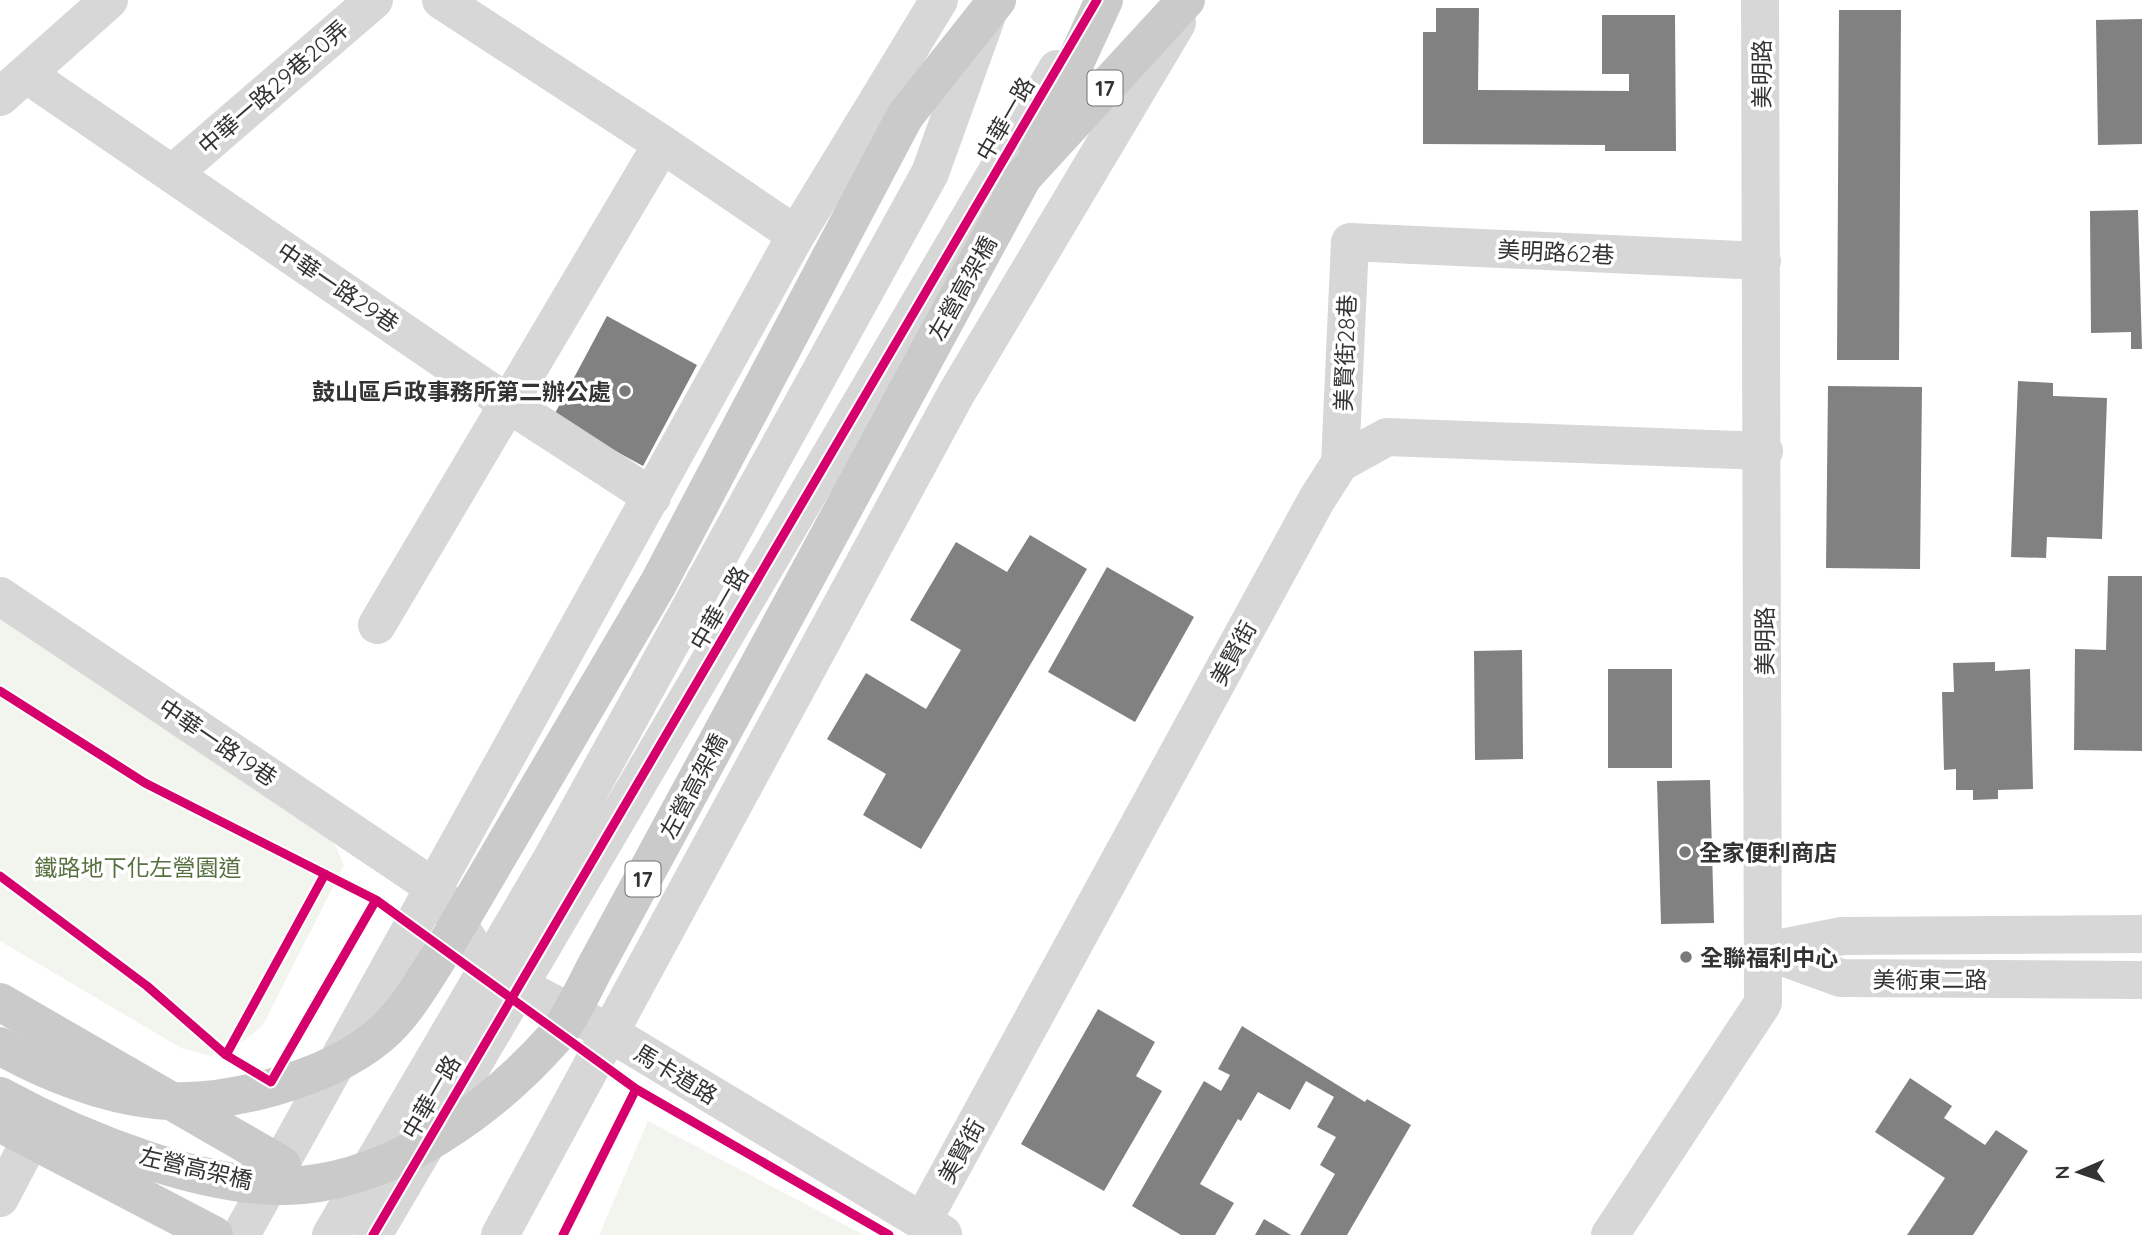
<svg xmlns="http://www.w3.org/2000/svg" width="2142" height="1235" font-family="Quicksand,'Noto Sans TC',sans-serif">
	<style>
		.green { fill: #f1f5ed }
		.building { fill: #818181 }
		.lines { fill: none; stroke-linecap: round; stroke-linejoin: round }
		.minor { stroke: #d7d7d7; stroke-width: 38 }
		.major { stroke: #cacaca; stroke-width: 38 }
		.major-bridge { stroke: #cacaca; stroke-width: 38 }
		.cycleway-casing { stroke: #fff; stroke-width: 13 }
		.cycleway { stroke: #d6006c; stroke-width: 9 }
		.poi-dot { fill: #7a7a7a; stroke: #fff; stroke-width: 2.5 }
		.labels { text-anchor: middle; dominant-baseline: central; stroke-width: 7; stroke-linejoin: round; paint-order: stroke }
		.shield { fill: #fff; stroke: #707070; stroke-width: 2 }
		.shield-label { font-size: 21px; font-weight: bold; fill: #333 }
		.street-label { font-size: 23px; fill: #333; stroke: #fff }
		.poi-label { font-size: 23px; font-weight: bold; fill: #333; stroke: #fff; text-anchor: start }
		.park-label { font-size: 23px; fill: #56703f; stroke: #fff }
	</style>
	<rect width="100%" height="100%" fill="#fff"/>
	<path class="green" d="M 0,613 L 329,832 L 344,865 L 263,1025 L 244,1041 L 211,1056 L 181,1048 L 0,941 Z
		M 648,1121 L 864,1235 L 599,1235 Z"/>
	<path class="building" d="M 1436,8 L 1479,8 L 1478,90 L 1629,91 L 1629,74 L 1602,74 L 1602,15 L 1675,15 L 1676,151 L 1605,151 L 1605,145 L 1423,144 L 1423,32 L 1436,32 Z
		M 1839,10 L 1901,10 L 1899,360 L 1837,360 Z
		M 2142,19 L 2142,144 L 2098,145 L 2096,20 Z
		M 2138,210 L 2142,349 L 2131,349 L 2131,332 L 2091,333 L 2090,211 Z
		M 607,316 L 697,365 L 643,466 L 553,417 Z
		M 2018,381 L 2053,383 L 2053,396 L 2107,398 L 2102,539 L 2047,537 L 2046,558 L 2011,557 Z
		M 1828,386 L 1922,387 L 1920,569 L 1826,568 Z
		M 1030,535 L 1087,569 L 921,849 L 863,815 L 886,774 L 827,739 L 866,673 L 926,709 L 961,650 L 910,620 L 956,542 L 1007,572 Z
		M 1107,567 L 1194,617 L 1135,722 L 1048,672 Z
		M 2108,576 L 2142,576 L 2142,751 L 2074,750 L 2075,649 L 2106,650 Z
		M 1522,650 L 1523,759 L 1475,760 L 1474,651 Z
		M 1995,662 L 1995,671 L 2030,669 L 2033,789 L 1998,790 L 1998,799 L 1973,800 L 1973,790 L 1956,790 L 1956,769 L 1944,770 L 1942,692 L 1954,692 L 1953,663 Z
		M 1608,669 L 1672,669 L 1672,768 L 1608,768 Z
		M 1710,780 L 1714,923 L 1661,924 L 1657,781 Z
		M 1098,1009 L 1155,1042 L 1136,1076 L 1162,1091 L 1104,1191 L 1021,1144 Z
		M 1242,1026 L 1365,1102 L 1367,1099 L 1411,1125 L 1347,1235 L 1300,1235 L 1335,1174 L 1320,1165 L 1336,1137 L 1317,1127 L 1334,1097 L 1306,1081 L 1290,1110 L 1258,1092 L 1241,1121 L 1238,1119 L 1200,1184 L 1234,1203 L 1215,1235 L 1181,1235 L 1132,1206 L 1204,1081 L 1221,1091 L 1230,1075 L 1218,1069 Z
		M 1910,1078 L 1952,1106 L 1944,1118 L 1985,1145 L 1996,1130 L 2028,1151 L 1973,1235 L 1907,1235 L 1945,1178 L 1875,1132 Z
		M 1264,1219 L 1291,1235 L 1255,1235 Z"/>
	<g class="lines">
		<path class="minor" d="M 441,0 L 662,144
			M 26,74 L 507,403 L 652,497
			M 0,97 L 109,0
			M 172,174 L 374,0
			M 1340,463 L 1350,242 L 1762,261
			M 0,596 L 435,888 L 487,969 L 608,1032 L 943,1234
			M 377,625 L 662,144 L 796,235
			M 1766,951 L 1841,978 L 2142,980
			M 1766,951 L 1842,936 L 2142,934
			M 0,1198 L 31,1139
			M 922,1222 L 1317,499 L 1340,463 L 1387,437 L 1764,451
			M 241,1235 L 796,235 L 939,0
			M 331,1235 L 555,853 L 930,173 L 986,18
			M 373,1235 L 1057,69
			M 500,1235 L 956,394 L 1177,23
			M 1610,1235 L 1763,1003 L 1760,0"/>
		<path class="major" d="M 905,116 L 997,0
			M 1037,146 L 1104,0
			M 1023,177 L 1186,0
			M 0,1002 L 282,1165
			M 0,1123 L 214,1235"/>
		<path class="major-bridge" d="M 0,1046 C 46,1072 104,1095 156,1100 C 224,1107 326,1080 379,1036 C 405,1014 422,983 440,955 L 658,584 L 905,116
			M 0,1096 C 79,1139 212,1194 302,1185 C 398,1176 491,1109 554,1038 C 572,1017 585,985 599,960 L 1023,177"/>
		<defs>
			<path id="cycleway" d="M 0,691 L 145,783 L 376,900 L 271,1082 L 226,1055 L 147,986 L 0,876
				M 376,900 L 636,1089 L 889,1235
				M 226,1055 L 325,874
				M 373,1235 L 1097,0
				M 563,1235 L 636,1089"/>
		</defs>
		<use href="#cycleway" class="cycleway-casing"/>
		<use href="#cycleway" class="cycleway"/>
	</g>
	<g class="poi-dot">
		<circle cx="625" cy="391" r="7"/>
		<circle cx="1685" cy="852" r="7"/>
		<circle cx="1686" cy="957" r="7"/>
	</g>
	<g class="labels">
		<g class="shield">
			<rect x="1087.5" y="70.5" width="35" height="35" rx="5"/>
			<rect x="625.5" y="861.5" width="35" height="35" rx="5"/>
		</g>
		<g class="shield-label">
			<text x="1105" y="88">17</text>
			<text x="643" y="879">17</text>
		</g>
		<g class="street-label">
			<text transform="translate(1761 74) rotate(-90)">美明路</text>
			<text transform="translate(273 87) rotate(-41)">中華一路29巷20弄</text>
			<text transform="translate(1005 119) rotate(-60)">中華一路</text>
			<text transform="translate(1556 252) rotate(3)">美明路62巷</text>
			<text transform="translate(338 287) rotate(34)">中華一路29巷</text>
			<text transform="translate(962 288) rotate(-61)">左營高架橋</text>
			<text transform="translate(1345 353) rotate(-88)">美賢街28巷</text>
			<text transform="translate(719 608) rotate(-60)">中華一路</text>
			<text transform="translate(1764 641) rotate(-90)">美明路</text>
			<text transform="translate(1233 653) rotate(-61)">美賢街</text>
			<text transform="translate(218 742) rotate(34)">中華一路19巷</text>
			<text transform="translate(693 786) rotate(-62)">左營高架橋</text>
			<text x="1930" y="979">美術東二路</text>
			<text transform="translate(676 1074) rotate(31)">馬卡道路</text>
			<text transform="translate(431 1097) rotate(-60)">中華一路</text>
			<text transform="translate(961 1151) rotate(-61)">美賢街</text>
			<text transform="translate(196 1168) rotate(13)">左營高架橋</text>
		</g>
		<g class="poi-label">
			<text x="611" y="391" text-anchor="end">鼓山區戶政事務所第二辦公處</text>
			<text x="1699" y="852">全家便利商店</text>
			<text x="1700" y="957">全聯福利中心</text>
		</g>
		<g class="park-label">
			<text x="138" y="867">鐵路地下化左營園道</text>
		</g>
	</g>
	<g transform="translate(2079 1172) rotate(268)" stroke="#ffffff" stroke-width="5" paint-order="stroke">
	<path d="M0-5L12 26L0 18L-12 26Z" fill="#333333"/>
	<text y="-10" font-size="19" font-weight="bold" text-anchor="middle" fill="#333333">N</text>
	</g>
</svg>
